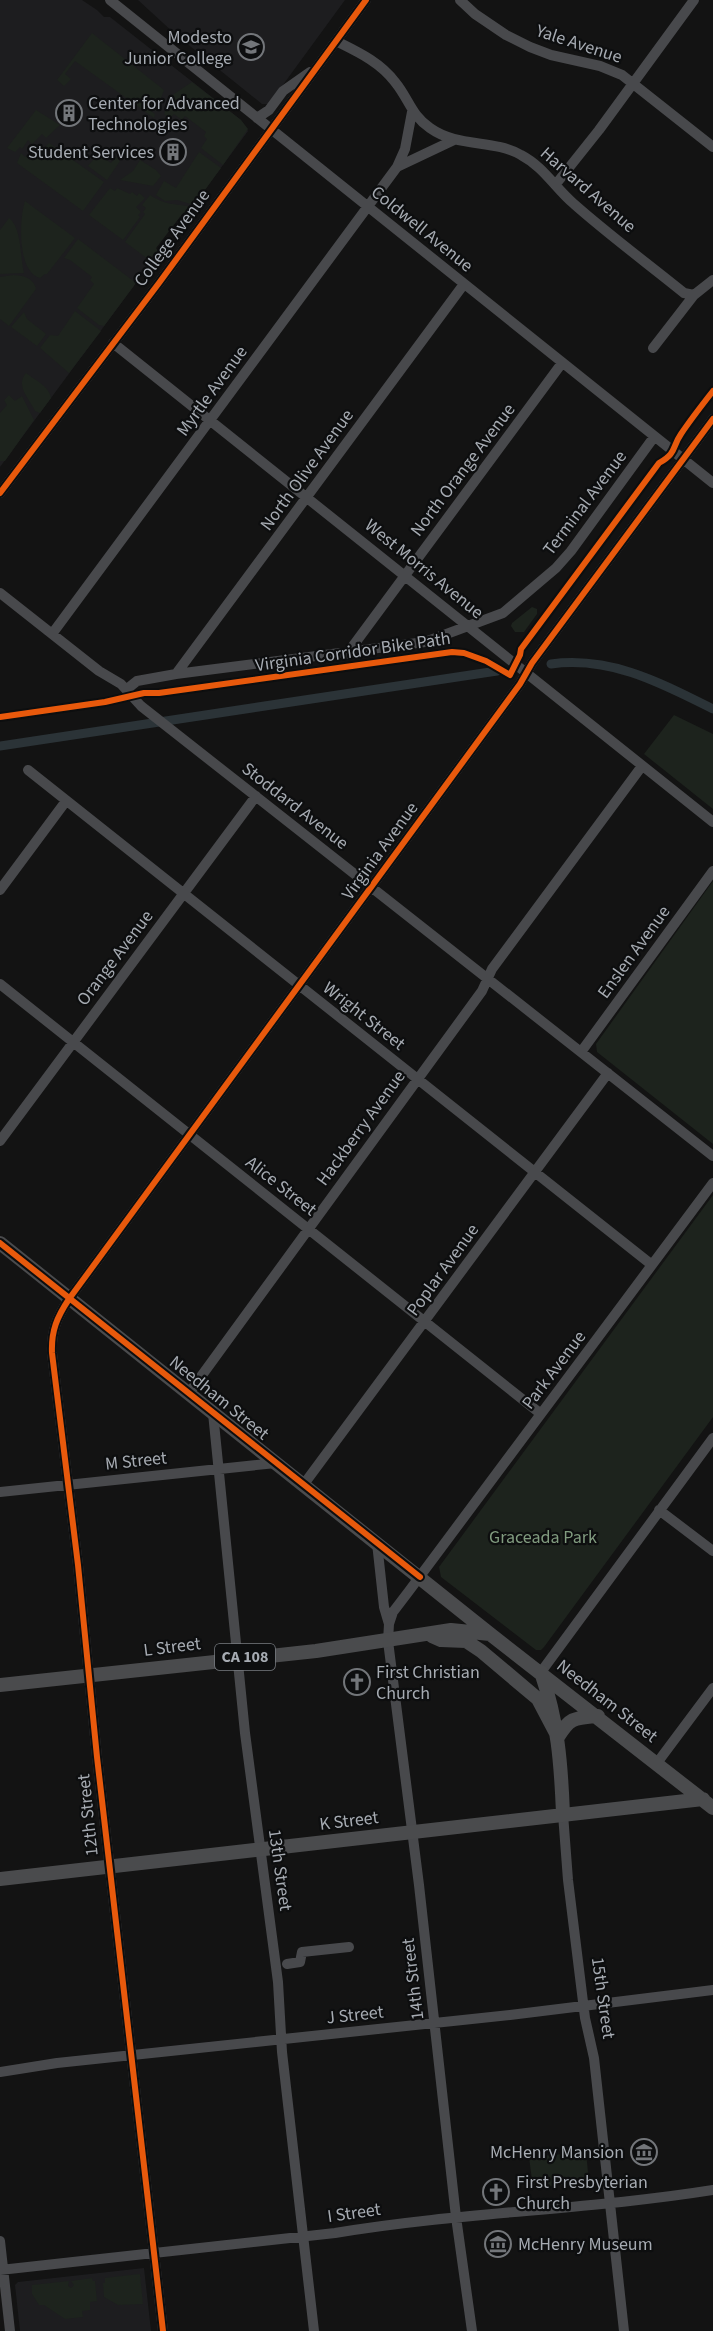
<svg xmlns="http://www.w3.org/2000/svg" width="713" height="2331" font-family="'Source Sans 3',sans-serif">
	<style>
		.built { fill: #1d1d1f }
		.green { fill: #1d231d }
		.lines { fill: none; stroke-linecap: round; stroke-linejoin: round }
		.canal { stroke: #2b3337; stroke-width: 9 }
		.minor { stroke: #48494c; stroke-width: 10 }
		.major { stroke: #4a4b4d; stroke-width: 14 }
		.cycleway-casing { stroke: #0d0e0f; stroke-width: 10 }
		.cycleway { stroke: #e8590c; stroke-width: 6 }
		.labels { text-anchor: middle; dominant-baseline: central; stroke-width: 4.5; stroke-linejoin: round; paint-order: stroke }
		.shield { fill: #0d0e0f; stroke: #787c81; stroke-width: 1.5 }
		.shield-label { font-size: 16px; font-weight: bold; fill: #a6abb2 }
		.poi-label { font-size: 18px; fill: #a6abb2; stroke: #0d0e0f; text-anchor: start }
		.street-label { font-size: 18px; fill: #a6abb2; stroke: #0d0e0f }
		.park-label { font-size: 18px; fill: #819b7f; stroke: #0d0e0f }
	</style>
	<rect width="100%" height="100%" fill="#131313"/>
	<path class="built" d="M 0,0 L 82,0 L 97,10 L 104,17 L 110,17 L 241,120 L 248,131 L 192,207 L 182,214 L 156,248 L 158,252 L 136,283 L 0,467 Z
		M 138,0 L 345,0 L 269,104 L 262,104 L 175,34 Z
		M 144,2268 L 151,2331 L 20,2331 L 15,2285 L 18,2282 Z"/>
	<path class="green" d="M 92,33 L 164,90 L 156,111 L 148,106 L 147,108 L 155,114 L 154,118 L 75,61 L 65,74 L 71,79 L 64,86 L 57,80 Z
		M 192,82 L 241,120 L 248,129 L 223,165 L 201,148 L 207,139 L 204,136 L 206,132 L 185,116 L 182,120 L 174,114 L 170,118 L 164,114 L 171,96 Z
		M 36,110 L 60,125 L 46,138 L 42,134 L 32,144 L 28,140 L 22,149 L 20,147 L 15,152 L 7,148 Z
		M 49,143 L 104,182 L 83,211 L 17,163 L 21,153 L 25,157 L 40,144 L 44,148 Z
		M 199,152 L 221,168 L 194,205 L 177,200 L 165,201 L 156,195 L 164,181 L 176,188 Z
		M 98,154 L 111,163 L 116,157 L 120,161 L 107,180 L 88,166 Z
		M 140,160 L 156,170 L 161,176 L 153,186 L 120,180 L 133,171 Z
		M 110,188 L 115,191 L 117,188 L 130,194 L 132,192 L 137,196 L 139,193 L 145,198 L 136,207 L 141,212 L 138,215 L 140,217 L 123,240 L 89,215 Z
		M 150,195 C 167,206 173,203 192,207 L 182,214 L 156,248 L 158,252 L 154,257 L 151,256 L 148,259 L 125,242 L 145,214 L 143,212 L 146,208 L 142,205 Z
		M 25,201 L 75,238 L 47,274 L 45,274 L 40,278 C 17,272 19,220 25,201 Z
		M 9,218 C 22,228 20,257 24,273 L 0,274 L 0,230 Z
		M 78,239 L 136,283 L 104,326 L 99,325 L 77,308 L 94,284 L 90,280 L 92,277 L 70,260 L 64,258 Z
		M 13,275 C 23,275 34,278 36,289 L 9,326 L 0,319 L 0,277 Z
		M 75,311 L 101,331 L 69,373 L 40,348 L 50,335 L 58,336 Z
		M 24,312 L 27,319 L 46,334 L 37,346 L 11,327 Z
		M 26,373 C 35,380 49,386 51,398 L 40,413 L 35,411 C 29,398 15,386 26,373 Z
		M 9,395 L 15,401 L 22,396 L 34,420 L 5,461 L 0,461 L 0,413 L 7,405 L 4,400 Z
		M 532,607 L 537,609 L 537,614 L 524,632 L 515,632 L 511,626 L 512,623 Z
		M 674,715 L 713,734 L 713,809 L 644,754 Z
		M 713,881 L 713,1144 L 597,1052 L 596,1044 Z
		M 713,1195 L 713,1417 L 544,1647 L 541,1650 L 536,1650 L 441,1577 L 439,1567 Z
		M 586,2152 L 589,2182 L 533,2188 L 529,2157 Z
		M 140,2274 L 143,2304 L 118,2305 L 104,2297 L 103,2283 L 105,2283 L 105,2278 Z
		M 92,2278 L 93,2281 L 95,2281 L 97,2301 L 90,2302 L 90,2310 L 82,2311 L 83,2317 L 65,2319 L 44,2305 L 39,2305 L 32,2294 L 32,2285 L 69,2281 L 68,2286 L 71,2288 L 74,2285 L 71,2281 Z"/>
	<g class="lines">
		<path class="canal" d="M 551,664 C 611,656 661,683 713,709
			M 0,746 L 497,671"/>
		<path class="minor" d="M 110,0 L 713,483
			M 460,0 L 475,14 L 506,35 L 530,47 L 551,55 L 600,66 L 622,75 L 713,147
			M 336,41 C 358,52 380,62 395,82 C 409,99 411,115 430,128 C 458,148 493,139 521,155 C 544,167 555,188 574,204 C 609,235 647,263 684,293 L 694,295 L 713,280
			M 257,118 L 269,110 L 283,91 L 310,72
			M 397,167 L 405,149 L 412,112
			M 556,184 L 599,130 L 694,0
			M 113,343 L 713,822
			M 653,348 L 694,295
			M 0,493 L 159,283 L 366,0
			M 0,593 L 99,671 L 121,684 L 141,706 L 713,1156
			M 52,634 L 397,167 L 454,140
			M 347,654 L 562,363
			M 176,674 L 464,284
			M 127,689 L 137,681 L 176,674 L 425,642 L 503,613 L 556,568 L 571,551 L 654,437
			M 28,770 L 652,1265
			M 0,890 L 66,801
			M 0,984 L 541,1414
			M 581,1052 L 713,871
			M 0,1141 L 256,796
			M 189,1393 L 482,991 L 492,969 L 642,766
			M 213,1413 L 245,1733 L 278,1982 L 282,2052 L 314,2331
			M 304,1484 L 608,1073
			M 0,1492 L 276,1463
			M 659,1510 L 713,1551
			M 377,1543 L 384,1607 L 389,1624 L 388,1641 L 419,1885 L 456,2217 L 472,2331
			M 389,1624 L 393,1612 L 409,1591 L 713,1183
			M 541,1672 L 713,1438
			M 657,1763 L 713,1688
			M 563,1814 L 568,1880 L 585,2018 L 594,2058 L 624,2331
			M 287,1964 L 300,1962 L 302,1952 L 349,1947
			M 0,2072 L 57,2063 L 510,2015 L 713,1990
			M 0,2241 L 10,2331
			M 0,2270 L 335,2233 C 460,2212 588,2210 713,2190
			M 163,2331 L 97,1757 L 78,1565 L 52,1353 C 51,1331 57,1317 69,1299 L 520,684 L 532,663 L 713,419"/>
		<path class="major" d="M 0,1243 L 490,1634 L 713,1808
			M 432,1636 L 441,1640 L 466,1641 L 481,1651 L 538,1699 L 558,1737 C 570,1717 575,1718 598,1716
			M 541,1672 C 558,1722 561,1763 563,1814
			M 0,1685 L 316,1651 L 451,1630 L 490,1634
			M 0,1879 L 703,1799"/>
		<defs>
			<path id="cycleway" d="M 0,493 L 159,283 L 366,0
				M 0,717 L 105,702 L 144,693 L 159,693 L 452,652 L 464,653 L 486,661 L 510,675 L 520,655 L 521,649 L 659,463 C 677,453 672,447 681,434 C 691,419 702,405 713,391
				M 0,1243 L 420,1577
				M 163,2331 L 97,1757 L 78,1565 L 52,1353 C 51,1331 57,1317 69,1299 L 520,684 L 532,663 L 713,419"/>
		</defs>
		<use href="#cycleway" class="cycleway-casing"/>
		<use href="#cycleway" class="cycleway"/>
	</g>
	<defs>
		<symbol id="university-ring" viewBox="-11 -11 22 22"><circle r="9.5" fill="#0d0e0f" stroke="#73767a" stroke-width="1.5"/><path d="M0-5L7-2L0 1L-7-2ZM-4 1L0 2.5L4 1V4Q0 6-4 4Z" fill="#73767a"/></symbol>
		<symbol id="building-ring" viewBox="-11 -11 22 22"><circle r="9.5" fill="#0d0e0f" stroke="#73767a" stroke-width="1.5"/><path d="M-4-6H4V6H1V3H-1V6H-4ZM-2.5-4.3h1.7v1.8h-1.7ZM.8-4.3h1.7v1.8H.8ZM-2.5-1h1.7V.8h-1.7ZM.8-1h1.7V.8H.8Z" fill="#73767a"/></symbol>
		<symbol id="church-ring" viewBox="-11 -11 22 22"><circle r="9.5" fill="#0d0e0f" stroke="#73767a" stroke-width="1.5"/><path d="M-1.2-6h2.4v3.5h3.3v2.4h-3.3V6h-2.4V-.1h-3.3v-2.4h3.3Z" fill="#73767a"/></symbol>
		<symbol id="museum-ring" viewBox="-11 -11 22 22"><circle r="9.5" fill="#0d0e0f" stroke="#73767a" stroke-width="1.5"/><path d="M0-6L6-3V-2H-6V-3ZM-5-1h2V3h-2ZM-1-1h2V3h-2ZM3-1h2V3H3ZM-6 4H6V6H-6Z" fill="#73767a"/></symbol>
	</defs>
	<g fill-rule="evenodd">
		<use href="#university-ring" x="236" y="32" width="30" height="30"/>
		<use href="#building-ring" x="54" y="98" width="30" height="30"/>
		<use href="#building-ring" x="158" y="137" width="30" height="30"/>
		<use href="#church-ring" x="342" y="1667" width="30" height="30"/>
		<use href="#museum-ring" x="629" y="2137" width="30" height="30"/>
		<use href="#church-ring" x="481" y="2177" width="30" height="30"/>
		<use href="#museum-ring" x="483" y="2229" width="30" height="30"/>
	</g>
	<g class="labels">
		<rect class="shield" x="215" y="1644" width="60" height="26" rx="4.5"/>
		<g class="shield-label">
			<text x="245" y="1657">CA 108</text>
		</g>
		<g class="poi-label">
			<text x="232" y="37" text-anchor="end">Modesto<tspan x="232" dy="21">Junior College</tspan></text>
			<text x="88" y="103">Center for Advanced<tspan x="88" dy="21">Technologies</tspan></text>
			<text x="154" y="152" text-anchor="end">Student Services</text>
			<text x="376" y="1672">First Christian<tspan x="376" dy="21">Church</tspan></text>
			<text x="624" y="2152" text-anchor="end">McHenry Mansion</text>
			<text x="516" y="2182">First Presbyterian<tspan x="516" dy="21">Church</tspan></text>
			<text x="518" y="2244">McHenry Museum</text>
		</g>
		<g class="street-label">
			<text transform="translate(579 44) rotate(18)">Yale Avenue</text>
			<text transform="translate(588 190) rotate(41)">Harvard Avenue</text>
			<text transform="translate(422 229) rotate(39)">Coldwell Avenue</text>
			<text transform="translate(172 238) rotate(-54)">College Avenue</text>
			<text transform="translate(212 391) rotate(-54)">Myrtle Avenue</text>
			<text transform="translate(307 470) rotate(-54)">North Olive Avenue</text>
			<text transform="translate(463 470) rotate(-53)">North Orange Avenue</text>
			<text transform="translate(585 503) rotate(-53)">Terminal Avenue</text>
			<text transform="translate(424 569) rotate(39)">West Morris Avenue</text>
			<text transform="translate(353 652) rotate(-8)">Virginia Corridor Bike Path</text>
			<text transform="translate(295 806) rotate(38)">Stoddard Avenue</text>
			<text transform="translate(380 851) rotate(-54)">Virginia Avenue</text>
			<text transform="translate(634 952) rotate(-54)">Enslen Avenue</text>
			<text transform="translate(115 958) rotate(-53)">Orange Avenue</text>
			<text transform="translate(364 1016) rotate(38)">Wright Street</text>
			<text transform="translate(361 1128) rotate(-54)">Hackberry Avenue</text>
			<text transform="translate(281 1186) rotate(38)">Alice Street</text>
			<text transform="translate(443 1270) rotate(-54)">Poplar Avenue</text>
			<text transform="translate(554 1370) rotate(-53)">Park Avenue</text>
			<text transform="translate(219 1398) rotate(39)">Needham Street</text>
			<text transform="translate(136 1461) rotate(-6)">M Street</text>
			<text transform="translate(172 1647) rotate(-7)">L Street</text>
			<text transform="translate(607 1701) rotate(38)">Needham Street</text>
			<text transform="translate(88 1815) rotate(-96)">12th Street</text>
			<text transform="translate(349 1821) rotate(-7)">K Street</text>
			<text transform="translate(280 1870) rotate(82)">13th Street</text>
			<text transform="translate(413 1979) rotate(-97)">14th Street</text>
			<text transform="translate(603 1998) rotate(82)">15th Street</text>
			<text transform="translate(355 2015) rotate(-6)">J Street</text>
			<text transform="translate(354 2213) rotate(-8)">I Street</text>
		</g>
		<g class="park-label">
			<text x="543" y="1537">Graceada Park</text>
		</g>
	</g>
</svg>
